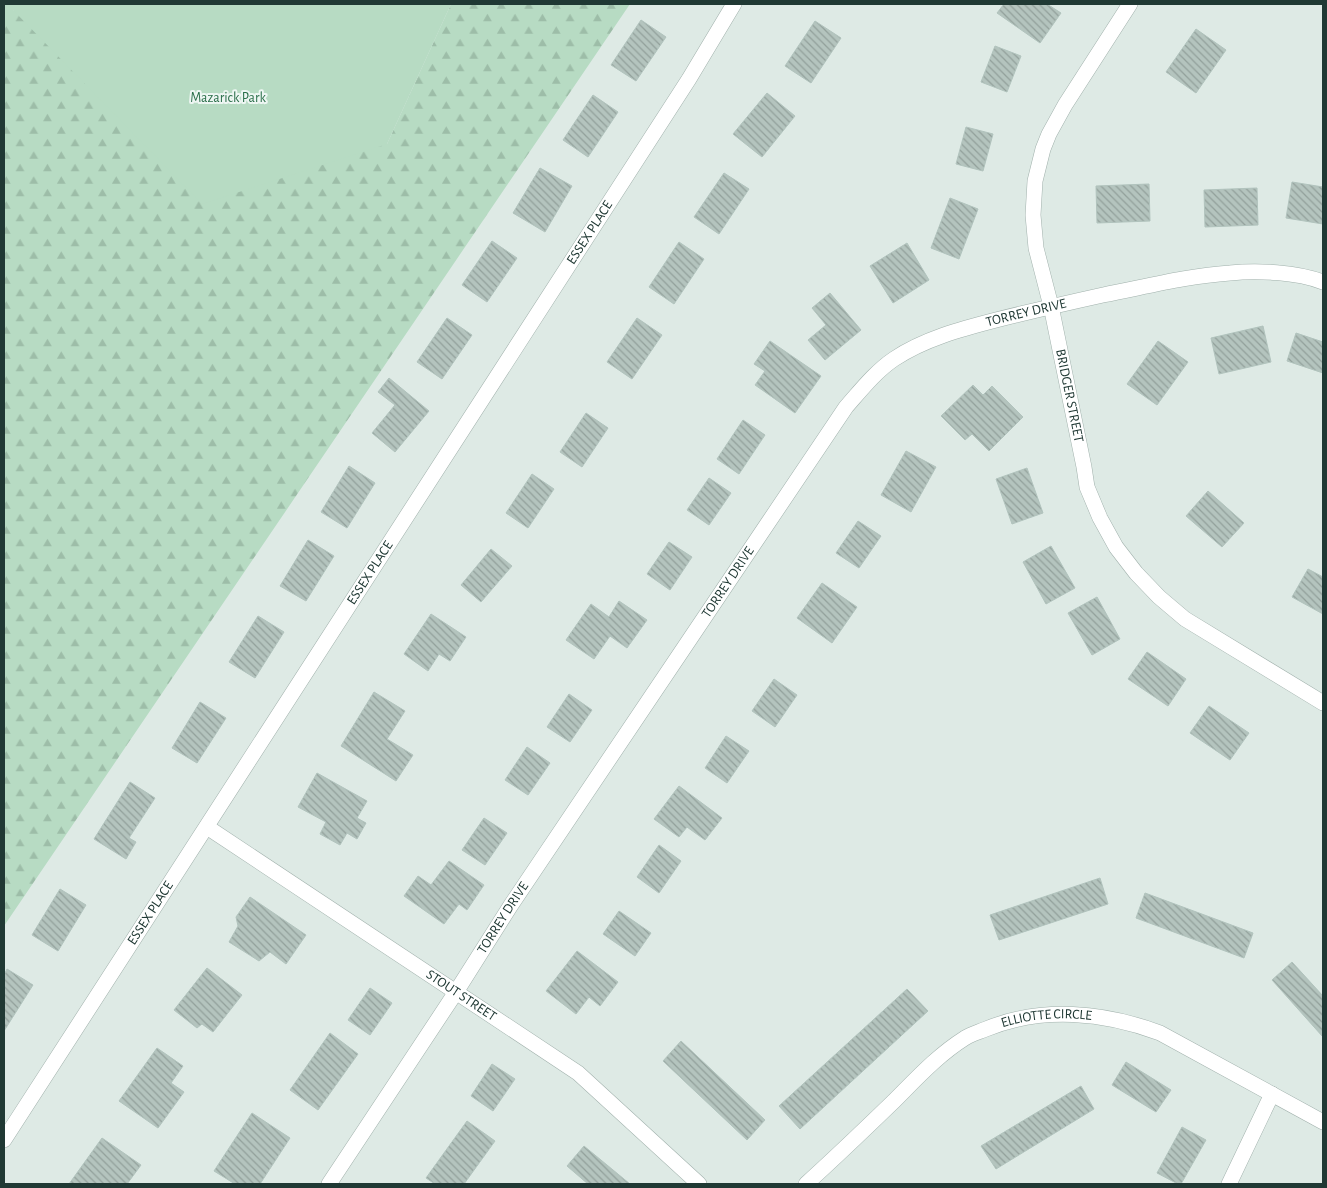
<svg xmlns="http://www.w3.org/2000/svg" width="1327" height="1188" font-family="'Alegreya Sans',sans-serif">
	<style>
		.forest { fill: url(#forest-firs) }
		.green { fill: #b7dbc3 }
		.building { fill: url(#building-back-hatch); stroke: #b1c3bd }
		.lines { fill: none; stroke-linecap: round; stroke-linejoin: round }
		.street-casing { stroke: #a1b1ac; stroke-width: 16 }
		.street { stroke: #fff; stroke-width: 15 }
		.labels { text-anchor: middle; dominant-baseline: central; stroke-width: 4; stroke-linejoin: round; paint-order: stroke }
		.park-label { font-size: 14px; fill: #2b6f4a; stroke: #eef6f3 }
		.street-label { font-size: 14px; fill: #203934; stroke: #eef6f3 }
	</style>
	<defs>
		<pattern id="forest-firs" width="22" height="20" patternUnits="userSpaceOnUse" patternTransform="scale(1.25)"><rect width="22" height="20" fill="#b7dbc3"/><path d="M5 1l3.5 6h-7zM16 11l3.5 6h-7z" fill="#9dbda8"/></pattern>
		<pattern id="building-back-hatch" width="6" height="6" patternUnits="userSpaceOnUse" patternTransform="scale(1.25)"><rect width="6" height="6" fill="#b4c4be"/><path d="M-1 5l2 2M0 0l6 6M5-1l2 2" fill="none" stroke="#92a09b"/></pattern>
	</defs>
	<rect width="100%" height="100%" fill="#deeae5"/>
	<path class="forest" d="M 451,4 L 630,4 L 4,926 L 4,10 L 13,10 L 387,144 Z"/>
	<path class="green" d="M 4,4 L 451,4 L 387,144 L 202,204 L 13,10 L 4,10 Z"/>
	<path class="building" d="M 1004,4 L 1047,4 L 1061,13 L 1040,43 L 997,13 Z
		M 641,20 L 666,37 L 636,81 L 611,65 Z
		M 815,21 L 841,38 L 811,83 L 785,66 Z
		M 1196,29 L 1226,50 L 1196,93 L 1166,72 Z
		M 995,46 L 1021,56 L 1007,92 L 981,82 Z
		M 767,93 L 795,116 L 762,157 L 733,134 Z
		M 593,95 L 618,112 L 588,157 L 563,140 Z
		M 966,127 L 993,134 L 983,171 L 956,164 Z
		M 540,168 L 572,186 L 545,232 L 513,213 Z
		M 724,173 L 749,189 L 719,234 L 694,217 Z
		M 1292,182 L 1323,187 L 1323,224 L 1286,218 Z
		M 1149,184 L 1150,221 L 1097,223 L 1096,186 Z
		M 1257,188 L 1258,225 L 1205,227 L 1204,190 Z
		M 950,198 L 978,209 L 959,259 L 931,248 Z
		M 492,241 L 517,258 L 487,302 L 462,285 Z
		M 679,242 L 704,259 L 674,304 L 649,287 Z
		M 907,243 L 929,280 L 893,303 L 870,266 Z
		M 830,293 L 861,330 L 825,360 L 808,340 L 826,325 L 812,308 Z
		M 447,318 L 472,335 L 442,379 L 417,362 Z
		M 637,318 L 662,335 L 632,379 L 607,362 Z
		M 1263,326 L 1271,362 L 1219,374 L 1211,338 Z
		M 1296,333 L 1323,342 L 1323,373 L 1287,361 Z
		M 770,341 L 821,376 L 795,413 L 755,385 L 765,371 L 754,364 Z
		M 1158,341 L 1188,362 L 1157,405 L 1127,384 Z
		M 389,378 L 429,411 L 395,452 L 372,433 L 395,405 L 378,392 Z
		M 973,385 L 983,395 L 992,386 L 1023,417 L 989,451 L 972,434 L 965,440 L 941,416 Z
		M 586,413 L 608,428 L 582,467 L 560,452 Z
		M 743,420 L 765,435 L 739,474 L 717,459 Z
		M 906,451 L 936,467 L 911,512 L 881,495 Z
		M 349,466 L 375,483 L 347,528 L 321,512 Z
		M 1027,468 L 1043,513 L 1012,524 L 996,479 Z
		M 532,474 L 554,489 L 528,528 L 506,513 Z
		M 709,478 L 731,493 L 709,525 L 687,510 Z
		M 1208,491 L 1244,523 L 1222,547 L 1186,516 Z
		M 858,521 L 881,536 L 859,568 L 836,553 Z
		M 308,540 L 334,556 L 306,601 L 280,586 Z
		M 669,542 L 692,557 L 670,590 L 647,574 Z
		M 1051,546 L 1075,588 L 1046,604 L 1023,562 Z
		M 491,549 L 512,566 L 481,602 L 461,585 Z
		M 1308,569 L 1323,577 L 1323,614 L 1292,597 Z
		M 822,583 L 857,607 L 832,643 L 797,618 Z
		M 1097,597 L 1120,639 L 1092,655 L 1068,613 Z
		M 619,601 L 647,620 L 627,648 L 610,636 L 594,659 L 566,640 L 591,604 L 609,617 Z
		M 431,614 L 466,637 L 450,661 L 439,654 L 428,671 L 404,654 Z
		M 258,616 L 284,632 L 255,678 L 229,662 Z
		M 1147,652 L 1186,679 L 1168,706 L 1128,679 Z
		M 774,679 L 797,695 L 775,727 L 752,711 Z
		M 374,692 L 405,711 L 387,739 L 413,755 L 396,781 L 341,746 Z
		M 569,694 L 592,710 L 570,742 L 547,727 Z
		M 200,702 L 226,718 L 197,763 L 172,748 Z
		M 1209,706 L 1249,733 L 1230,760 L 1190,733 Z
		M 726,736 L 749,751 L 727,783 L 705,768 Z
		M 527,747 L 550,763 L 528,795 L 505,780 Z
		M 317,773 L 367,801 L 357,818 L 366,823 L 357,839 L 347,833 L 340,845 L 320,834 L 326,822 L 298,807 Z
		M 130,782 L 155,798 L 129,838 L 136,842 L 126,859 L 94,839 Z
		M 679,786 L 722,818 L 705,840 L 687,827 L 679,837 L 654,819 Z
		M 484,818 L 507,833 L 485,865 L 462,850 Z
		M 659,845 L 681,861 L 659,893 L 637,877 Z
		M 449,861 L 484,885 L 467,910 L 459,904 L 444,924 L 404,896 L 418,876 L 431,885 Z
		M 1100,878 L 1108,904 L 999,940 L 990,915 Z
		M 60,889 L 86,905 L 58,951 L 32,935 Z
		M 1145,893 L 1253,933 L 1244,958 L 1136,918 Z
		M 250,897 L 306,935 L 286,964 L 270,952 L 259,961 L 229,942 L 238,926 L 236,917 Z
		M 619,911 L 651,933 L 635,956 L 603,934 Z
		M 577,951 L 618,982 L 600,1006 L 589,997 L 576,1014 L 546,991 Z
		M 1292,962 L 1323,996 L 1323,1037 L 1272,980 Z
		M 207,968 L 242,995 L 213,1032 L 202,1024 L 197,1028 L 174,1010 Z
		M 7,969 L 33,985 L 4,1031 L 4,975 Z
		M 370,988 L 392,1003 L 370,1035 L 348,1020 Z
		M 907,989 L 928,1011 L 800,1129 L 779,1106 Z
		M 330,1033 L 358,1054 L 318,1110 L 290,1090 Z
		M 681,1041 L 765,1120 L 747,1140 L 663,1061 Z
		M 157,1048 L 183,1066 L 171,1083 L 184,1092 L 158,1128 L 119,1101 Z
		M 1126,1062 L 1171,1090 L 1156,1112 L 1112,1085 Z
		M 492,1064 L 515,1079 L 493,1111 L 471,1096 Z
		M 1081,1086 L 1094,1109 L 996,1169 L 981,1146 Z
		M 252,1113 L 290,1138 L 260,1184 L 235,1184 L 214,1171 Z
		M 467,1121 L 495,1141 L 464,1184 L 435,1184 L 426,1178 Z
		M 1182,1127 L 1206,1140 L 1181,1184 L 1178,1184 L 1157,1173 Z
		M 102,1138 L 141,1165 L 127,1184 L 69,1184 Z
		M 584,1146 L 630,1184 L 588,1184 L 567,1166 Z"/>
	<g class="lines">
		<defs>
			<g id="street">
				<path id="s1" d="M 1130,4 L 1065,105 L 1049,134 L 1043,149 L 1035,181 L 1033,215 L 1036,248 L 1051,306 L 1084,467 L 1087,487 L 1100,518 L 1116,547 L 1136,573 L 1159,597 L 1185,619 L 1323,703"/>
				<path id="s2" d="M 207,827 L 578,1073 L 699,1184"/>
				<path id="s3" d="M 4,1140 L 689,79 L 734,4"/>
				<path id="s4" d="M 329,1184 L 456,992 L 511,905 L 846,407 C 861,390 875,372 894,359 C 924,339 961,329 996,320 C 1032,311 1067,303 1103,295 C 1145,287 1187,276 1230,273 C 1257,270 1297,272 1323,282"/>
				<path id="s5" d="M 806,1184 C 836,1157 865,1129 894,1101 C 917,1078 938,1055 965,1038 C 971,1034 979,1032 986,1029 C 1042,1006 1104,1012 1160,1033 L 1323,1122"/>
				<path d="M 1229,1184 L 1272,1094"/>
			</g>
		</defs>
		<use href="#street" class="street-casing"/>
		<use href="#street" class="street"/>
	</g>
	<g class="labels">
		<g class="park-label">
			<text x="228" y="98">Mazarick Park</text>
		</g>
		<g class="street-label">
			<text stroke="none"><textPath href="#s3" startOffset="1080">ESSEX PLACE</textPath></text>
			<text stroke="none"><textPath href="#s4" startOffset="1142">TORREY DRIVE</textPath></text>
			<text stroke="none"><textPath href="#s1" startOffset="421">BRIDGER STREET</textPath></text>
			<text stroke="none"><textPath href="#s3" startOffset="675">ESSEX PLACE</textPath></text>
			<text stroke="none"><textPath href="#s4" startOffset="722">TORREY DRIVE</textPath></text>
			<text stroke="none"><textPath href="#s3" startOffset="270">ESSEX PLACE</textPath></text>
			<text stroke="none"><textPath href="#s4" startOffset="318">TORREY DRIVE</textPath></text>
			<text stroke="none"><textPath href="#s2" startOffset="305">STOUT STREET</textPath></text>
			<text stroke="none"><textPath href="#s5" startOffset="301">ELLIOTTE CIRCLE</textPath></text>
		</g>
	</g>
	<rect width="1327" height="1188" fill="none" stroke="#203934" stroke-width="10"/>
</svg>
